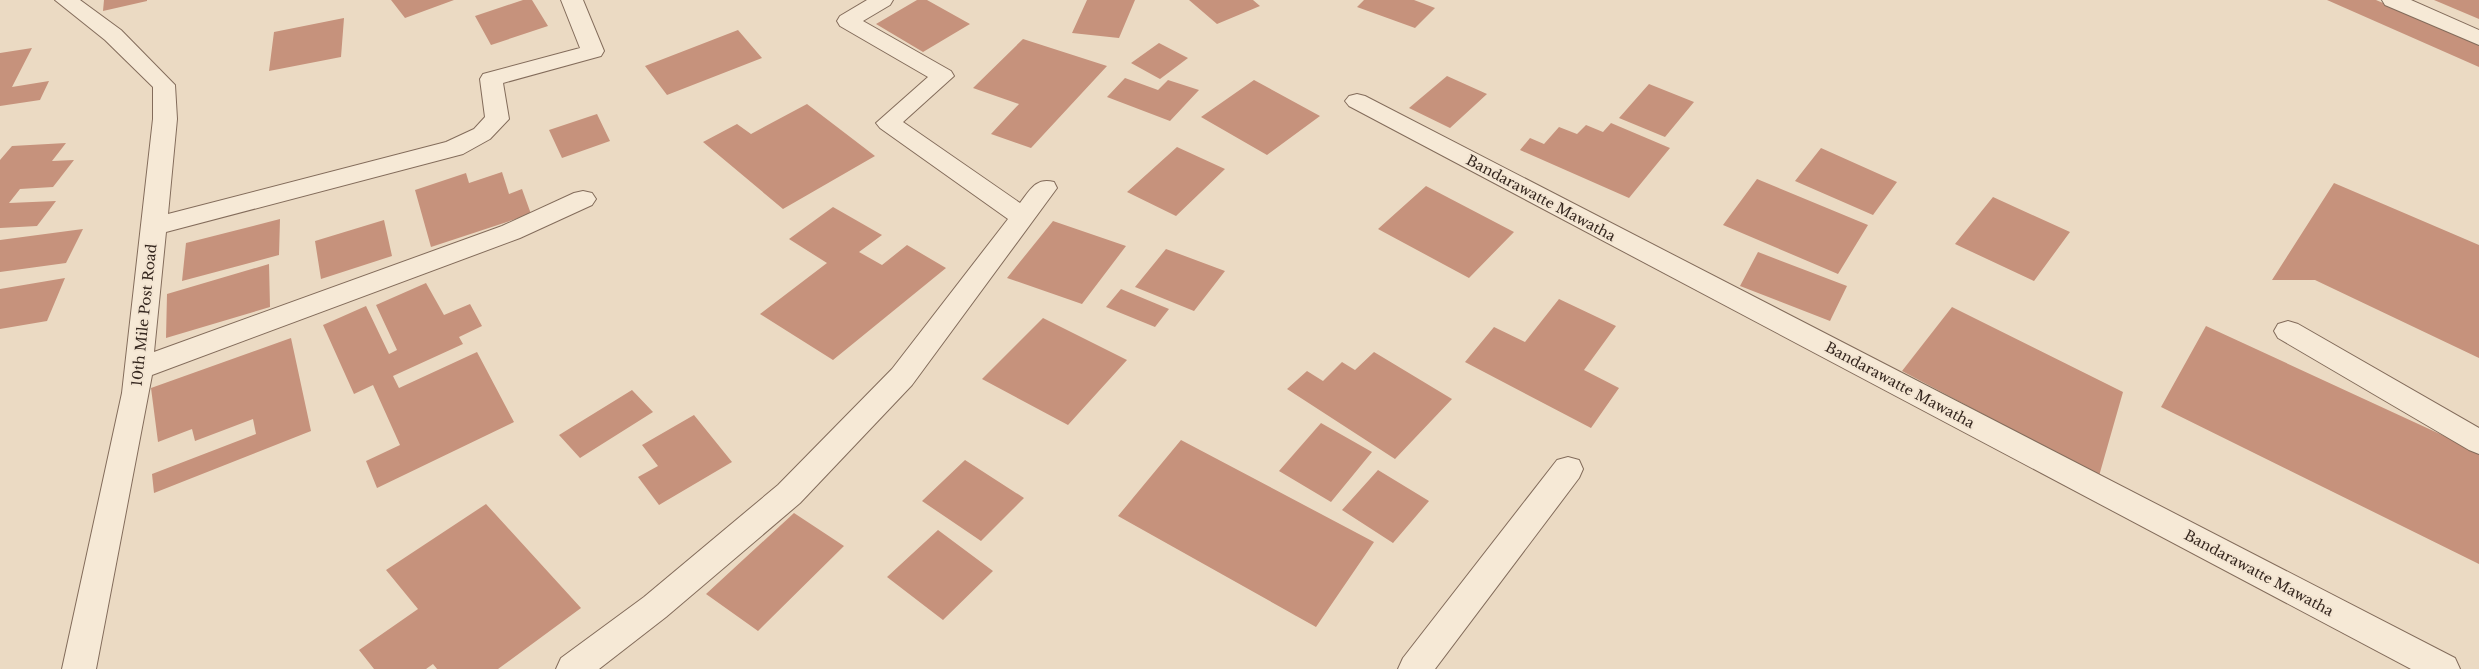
<svg xmlns="http://www.w3.org/2000/svg" width="2479" height="669" font-family="'Libre Baskerville',serif">
	<style>
		.building { fill: #c6927c }
		.lines { fill: none; stroke-linecap: round; stroke-linejoin: round }
		.street-casing { stroke: #836c5b; stroke-width: 2 }
		.street { fill: #f6e9d6; fill-rule: evenodd }
		.labels { text-anchor: middle; dominant-baseline: central; stroke-width: 4; stroke-linejoin: round; paint-order: stroke }
		.street-label { font-size: 14px; fill: #34261e; stroke: #f3e5d2 }
	</style>
	<rect width="100%" height="100%" fill="#ebdac3"/>
	<path class="building" d="M 104,0 L 147,0 L 147,1 L 103,11 Z
		M 391,0 L 454,0 L 405,18 Z
		M 523,0 L 532,0 L 548,26 L 491,45 L 475,16 Z
		M 917,0 L 927,0 L 970,24 L 923,52 L 876,24 Z
		M 1087,0 L 1135,0 L 1119,38 L 1072,33 Z
		M 1189,0 L 1253,0 L 1260,6 L 1217,24 Z
		M 1364,0 L 1414,0 L 1435,8 L 1415,28 L 1357,7 Z
		M 2327,0 L 2376,0 L 2479,44 L 2479,67 Z
		M 2434,0 L 2479,0 L 2479,19 Z
		M 344,18 L 341,57 L 269,71 L 274,32 Z
		M 738,30 L 762,58 L 667,95 L 645,66 Z
		M 1023,39 L 1107,66 L 1031,148 L 991,134 L 1019,104 L 973,88 Z
		M 1159,43 L 1188,58 L 1160,79 L 1131,63 Z
		M 32,48 L 12,87 L 49,81 L 40,100 L 0,106 L 0,53 Z
		M 1447,76 L 1487,94 L 1450,128 L 1409,108 Z
		M 1125,78 L 1158,90 L 1168,80 L 1199,90 L 1170,121 L 1107,97 Z
		M 1254,80 L 1320,116 L 1267,155 L 1201,117 Z
		M 1649,84 L 1694,102 L 1665,137 L 1619,118 Z
		M 807,104 L 875,156 L 783,209 L 703,142 L 737,124 L 751,134 Z
		M 597,114 L 610,141 L 562,158 L 549,130 Z
		M 1611,123 L 1670,148 L 1629,198 L 1520,150 L 1530,138 L 1544,144 L 1559,127 L 1577,134 L 1586,125 L 1603,132 Z
		M 66,143 L 52,161 L 74,160 L 53,187 L 20,189 L 9,203 L 56,201 L 37,226 L 0,228 L 0,160 L 12,146 Z
		M 1177,147 L 1225,169 L 1176,216 L 1127,192 Z
		M 1821,148 L 1897,182 L 1873,215 L 1795,181 Z
		M 502,172 L 509,194 L 522,189 L 531,214 L 431,247 L 415,190 L 466,173 L 469,183 Z
		M 1757,179 L 1868,225 L 1838,274 L 1723,225 Z
		M 2334,183 L 2479,245 L 2479,358 L 2315,280 L 2272,280 Z
		M 1426,186 L 1514,232 L 1469,278 L 1378,229 Z
		M 1993,197 L 2070,232 L 2034,281 L 1955,244 Z
		M 833,207 L 882,235 L 859,252 L 882,265 L 907,245 L 946,268 L 833,360 L 760,314 L 827,263 L 789,239 Z
		M 280,219 L 279,255 L 182,281 L 186,243 Z
		M 384,220 L 392,256 L 321,279 L 315,241 Z
		M 1053,221 L 1126,246 L 1082,304 L 1007,278 Z
		M 83,229 L 66,263 L 0,272 L 0,240 Z
		M 1166,249 L 1225,271 L 1194,311 L 1135,287 Z
		M 1758,252 L 1847,286 L 1830,321 L 1740,286 Z
		M 269,264 L 270,307 L 166,338 L 167,294 Z
		M 65,278 L 47,321 L 0,329 L 0,289 Z
		M 426,283 L 444,315 L 470,304 L 482,326 L 459,337 L 463,344 L 393,376 L 399,388 L 477,352 L 514,422 L 377,488 L 366,461 L 400,445 L 373,385 L 354,394 L 323,325 L 366,306 L 389,354 L 397,350 L 376,305 Z
		M 1121,289 L 1169,309 L 1155,327 L 1106,307 Z
		M 1559,299 L 1616,326 L 1584,370 L 1619,388 L 1591,428 L 1465,362 L 1494,327 L 1525,342 Z
		M 1952,307 L 2123,392 L 2099,476 L 1902,371 Z
		M 1043,318 L 1127,360 L 1068,425 L 982,379 Z
		M 2206,326 L 2479,452 L 2479,564 L 2161,407 Z
		M 291,338 L 311,431 L 154,493 L 152,474 L 256,434 L 253,419 L 195,441 L 192,429 L 158,442 L 151,388 Z
		M 1374,352 L 1452,399 L 1395,459 L 1287,389 L 1307,371 L 1323,381 L 1342,362 L 1355,370 Z
		M 632,390 L 653,412 L 580,458 L 559,435 Z
		M 694,415 L 732,462 L 659,505 L 638,477 L 658,466 L 642,445 Z
		M 1321,423 L 1372,452 L 1331,502 L 1279,471 Z
		M 1181,440 L 1374,542 L 1316,627 L 1118,516 Z
		M 965,460 L 1024,498 L 981,541 L 922,501 Z
		M 1378,470 L 1429,501 L 1393,543 L 1342,510 Z
		M 486,504 L 581,608 L 498,669 L 437,669 L 433,664 L 426,669 L 374,669 L 359,650 L 418,609 L 386,570 Z
		M 794,513 L 844,546 L 758,631 L 706,594 Z
		M 938,530 L 993,571 L 943,620 L 887,577 Z"/>
	<g class="lines">
		<defs>
			<path id="street" d="M 55,0 L 80,0 L 121,30 L 175,85 L 177,119 L 168,214 L 446,142 L 474,129 L 485,117 L 480,79 L 483,74 L 580,48 L 561,0 L 583,0 L 604,51 L 601,56 L 503,83 L 509,119 L 490,139 L 463,154 L 166,232 L 154,352 L 502,226 L 574,193 L 583,191 L 592,193 L 596,199 L 592,205 L 520,238 L 152,375 L 96,669 L 62,669 L 122,393 L 153,119 L 153,87 L 105,40 Z
				M 867,0 L 893,0 L 890,5 L 863,21 L 951,71 L 954,76 L 903,122 L 1020,203 C 1030,190 1036,177 1054,182 L 1057,188 L 912,385 L 800,503 L 666,617 L 599,669 L 556,669 L 561,658 L 644,597 L 778,485 L 892,369 L 1008,219 L 880,128 L 876,123 L 928,77 L 840,26 L 837,21 L 840,16 Z
				M 2382,0 L 2411,0 L 2479,30 L 2479,45 L 2385,5 Z
				M 1357,94 L 1365,96 L 2455,658 L 2460,669 L 2411,669 L 1349,106 L 1345,101 L 1349,96 Z
				M 2288,321 L 2298,324 L 2479,428 L 2479,454 L 2469,450 L 2278,338 L 2274,331 L 2278,324 Z
				M 1568,457 L 1579,460 L 1583,469 L 1579,478 L 1435,669 L 1398,669 L 1403,658 L 1557,460 Z"/>
		</defs>
		<use href="#street" class="street-casing"/>
		<use href="#street" class="street"/>
	</g>
	<g class="labels">
		<g class="street-label">
			<text transform="translate(1541 198) rotate(28)">Bandarawatte Mawatha</text>
			<text transform="translate(144 315) rotate(-84)">10th Mile Post Road</text>
			<text transform="translate(1900 385) rotate(28)">Bandarawatte Mawatha</text>
			<text transform="translate(2259 573) rotate(28)">Bandarawatte Mawatha</text>
		</g>
	</g>
</svg>
